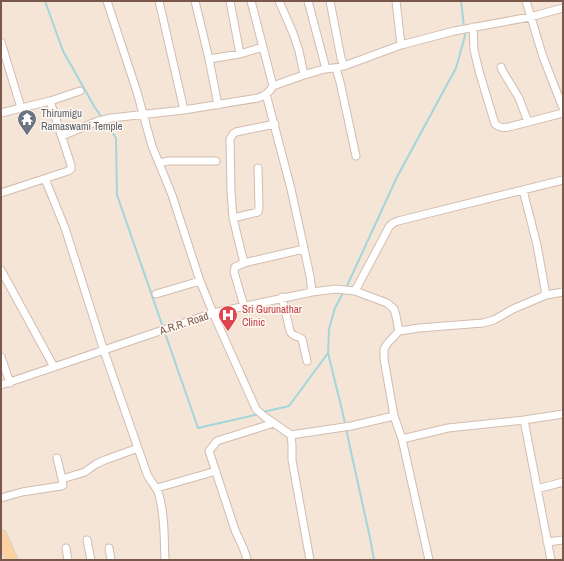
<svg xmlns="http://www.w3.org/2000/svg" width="564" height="561" font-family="'Archivo Narrow',sans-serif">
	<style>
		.residential { fill: #f5e5d7 }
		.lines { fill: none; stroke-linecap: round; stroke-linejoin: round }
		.stream { stroke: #a2d6da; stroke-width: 2 }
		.minor-casing { stroke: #d2bcb0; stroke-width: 9 }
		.primary-casing { stroke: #d9d0cd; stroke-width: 13 }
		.minor { stroke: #fff; stroke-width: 7 }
		.primary { stroke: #fcd2a1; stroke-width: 11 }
		.labels { text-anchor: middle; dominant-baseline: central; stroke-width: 3; stroke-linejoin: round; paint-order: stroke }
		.worship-label { font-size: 11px; fill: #5b616d; stroke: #fff8f0; text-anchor: start }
		.health-label { font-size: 11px; fill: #be3a42; stroke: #fff8f0; text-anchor: start }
		.street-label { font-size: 11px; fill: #79574b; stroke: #fff8f0 }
	</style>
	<rect width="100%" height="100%" fill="#fdf3e9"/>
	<path class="residential" d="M 1,1 L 563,1 L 563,560 L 1,560 Z"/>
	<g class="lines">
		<path class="stream" d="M 45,1 L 63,51 L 94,106 L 116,138 L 117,195 L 198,428 L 259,414
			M 461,1 L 464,27
			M 346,288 L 397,177 L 456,68 L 465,36 L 464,31
			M 344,291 L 335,308 L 329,329 L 328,353 L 343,414 L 350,447 L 370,538 L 374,560
			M 263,412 L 289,406 L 328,353"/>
		<defs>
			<path id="minor" d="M 107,1 L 137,92 L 152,146 L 172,195 L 200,281 L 213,313 L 256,409 L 265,417 L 291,435 L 292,445 L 292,460 L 310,560
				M 159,1 L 184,110
				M 195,1 L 209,59 L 218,105
				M 230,1 L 240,54
				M 251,1 L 273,86
				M 279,1 L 293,33 L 299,51 L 304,75
				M 308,1 L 326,69
				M 330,1 L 341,58 L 344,66
				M 396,1 L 401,45
				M 526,1 L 543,57 L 563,108
				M 473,27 L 474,50 L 479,71 L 495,124 C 500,128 503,128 509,127 L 563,113
				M 1,42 L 21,108
				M 209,59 L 240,54 L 263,47
				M 501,67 L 502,70 L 519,98 L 528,122
				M 336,68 L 340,82 L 356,156
				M 266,94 L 291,189 L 310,276 L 312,292
				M 50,101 L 80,91
				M 1,113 L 50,101 L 71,165 L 71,169 L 68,171 L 1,193
				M 62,136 L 98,121 L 111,118 L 184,110 L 258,98 C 265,96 269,93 273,86 C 290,80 307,73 325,69 C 331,68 337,68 344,66 L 401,45 L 454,31 L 530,17 L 563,8
				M 159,163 L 169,161 L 216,161
				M 45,179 L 65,228 L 104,351 L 147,474 C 150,481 157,487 159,495 C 165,516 164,539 165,560
				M 523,190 L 537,245 L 546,295
				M 233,218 L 258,212 L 259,208 L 258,168
				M 244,263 L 233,218 L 231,192 L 230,139 L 233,134 L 236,132 L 275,124
				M 1,270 L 54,367
				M 355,291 L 389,227 L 393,223 L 398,221 L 563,180
				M 156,294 L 200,281
				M 282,297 L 290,331 C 292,337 297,335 302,339 L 307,361
				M 244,306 L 234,272 L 235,267 L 244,263 L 304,249
				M 399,331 L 419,328 L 483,323 L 494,320 L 513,309 L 546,295 L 563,292
				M 1,357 L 10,383
				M 1,385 L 213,313 L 312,292 L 336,289 L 355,291 L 387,303 L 394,309 L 396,316 L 399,331 L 387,344 L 384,349 L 384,359 L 394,416 L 402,439 L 429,560
				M 524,420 L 551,560
				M 291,435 L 351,426 L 394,416
				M 402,439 L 448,428 L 524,420 L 563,414
				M 62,479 L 85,472 L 89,469 L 96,464 L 105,460 L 138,448
				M 157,488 L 216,471
				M 537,489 L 563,482
				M 1,498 L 22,492 L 61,486 L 63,485 L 62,479 L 57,458
				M 87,540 L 91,560
				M 547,542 L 563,540
				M 66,548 L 68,560
				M 109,548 L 111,560
				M 247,560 C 245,549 239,540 235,530 L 209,451 L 217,441 L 274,423"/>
			<path id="primary" d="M 1,535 L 12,560"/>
		</defs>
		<use href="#minor" class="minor-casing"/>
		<use href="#primary" class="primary-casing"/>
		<use href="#minor" class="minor"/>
		<use href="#primary" class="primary"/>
	</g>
	<defs>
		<symbol id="temple-pin" viewBox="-11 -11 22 30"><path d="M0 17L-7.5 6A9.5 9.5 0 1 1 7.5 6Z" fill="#6b7280" stroke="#fff8f0"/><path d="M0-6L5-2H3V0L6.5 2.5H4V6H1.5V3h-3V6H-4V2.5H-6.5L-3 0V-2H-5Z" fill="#fff"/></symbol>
		<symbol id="hospital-pin" viewBox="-11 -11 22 30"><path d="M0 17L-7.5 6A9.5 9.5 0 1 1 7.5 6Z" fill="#e0444e" stroke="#fff8f0"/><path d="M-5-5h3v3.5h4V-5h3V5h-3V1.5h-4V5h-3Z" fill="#fff"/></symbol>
	</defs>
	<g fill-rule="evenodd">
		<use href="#temple-pin" x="16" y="108" width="22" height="30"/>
		<use href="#hospital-pin" x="217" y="304" width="22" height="30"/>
	</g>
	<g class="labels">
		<g class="worship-label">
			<text x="41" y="113">Thirumigu<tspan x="41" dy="13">Ramaswami Temple</tspan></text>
		</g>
		<g class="health-label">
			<text x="242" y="309">Sri Gurunathar<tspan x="242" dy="13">Clinic</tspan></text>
		</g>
		<g class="street-label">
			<text transform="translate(184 323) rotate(-18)">A.R.R. Road</text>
		</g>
	</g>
	<rect width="564" height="561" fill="none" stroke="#79574b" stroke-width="4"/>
</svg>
